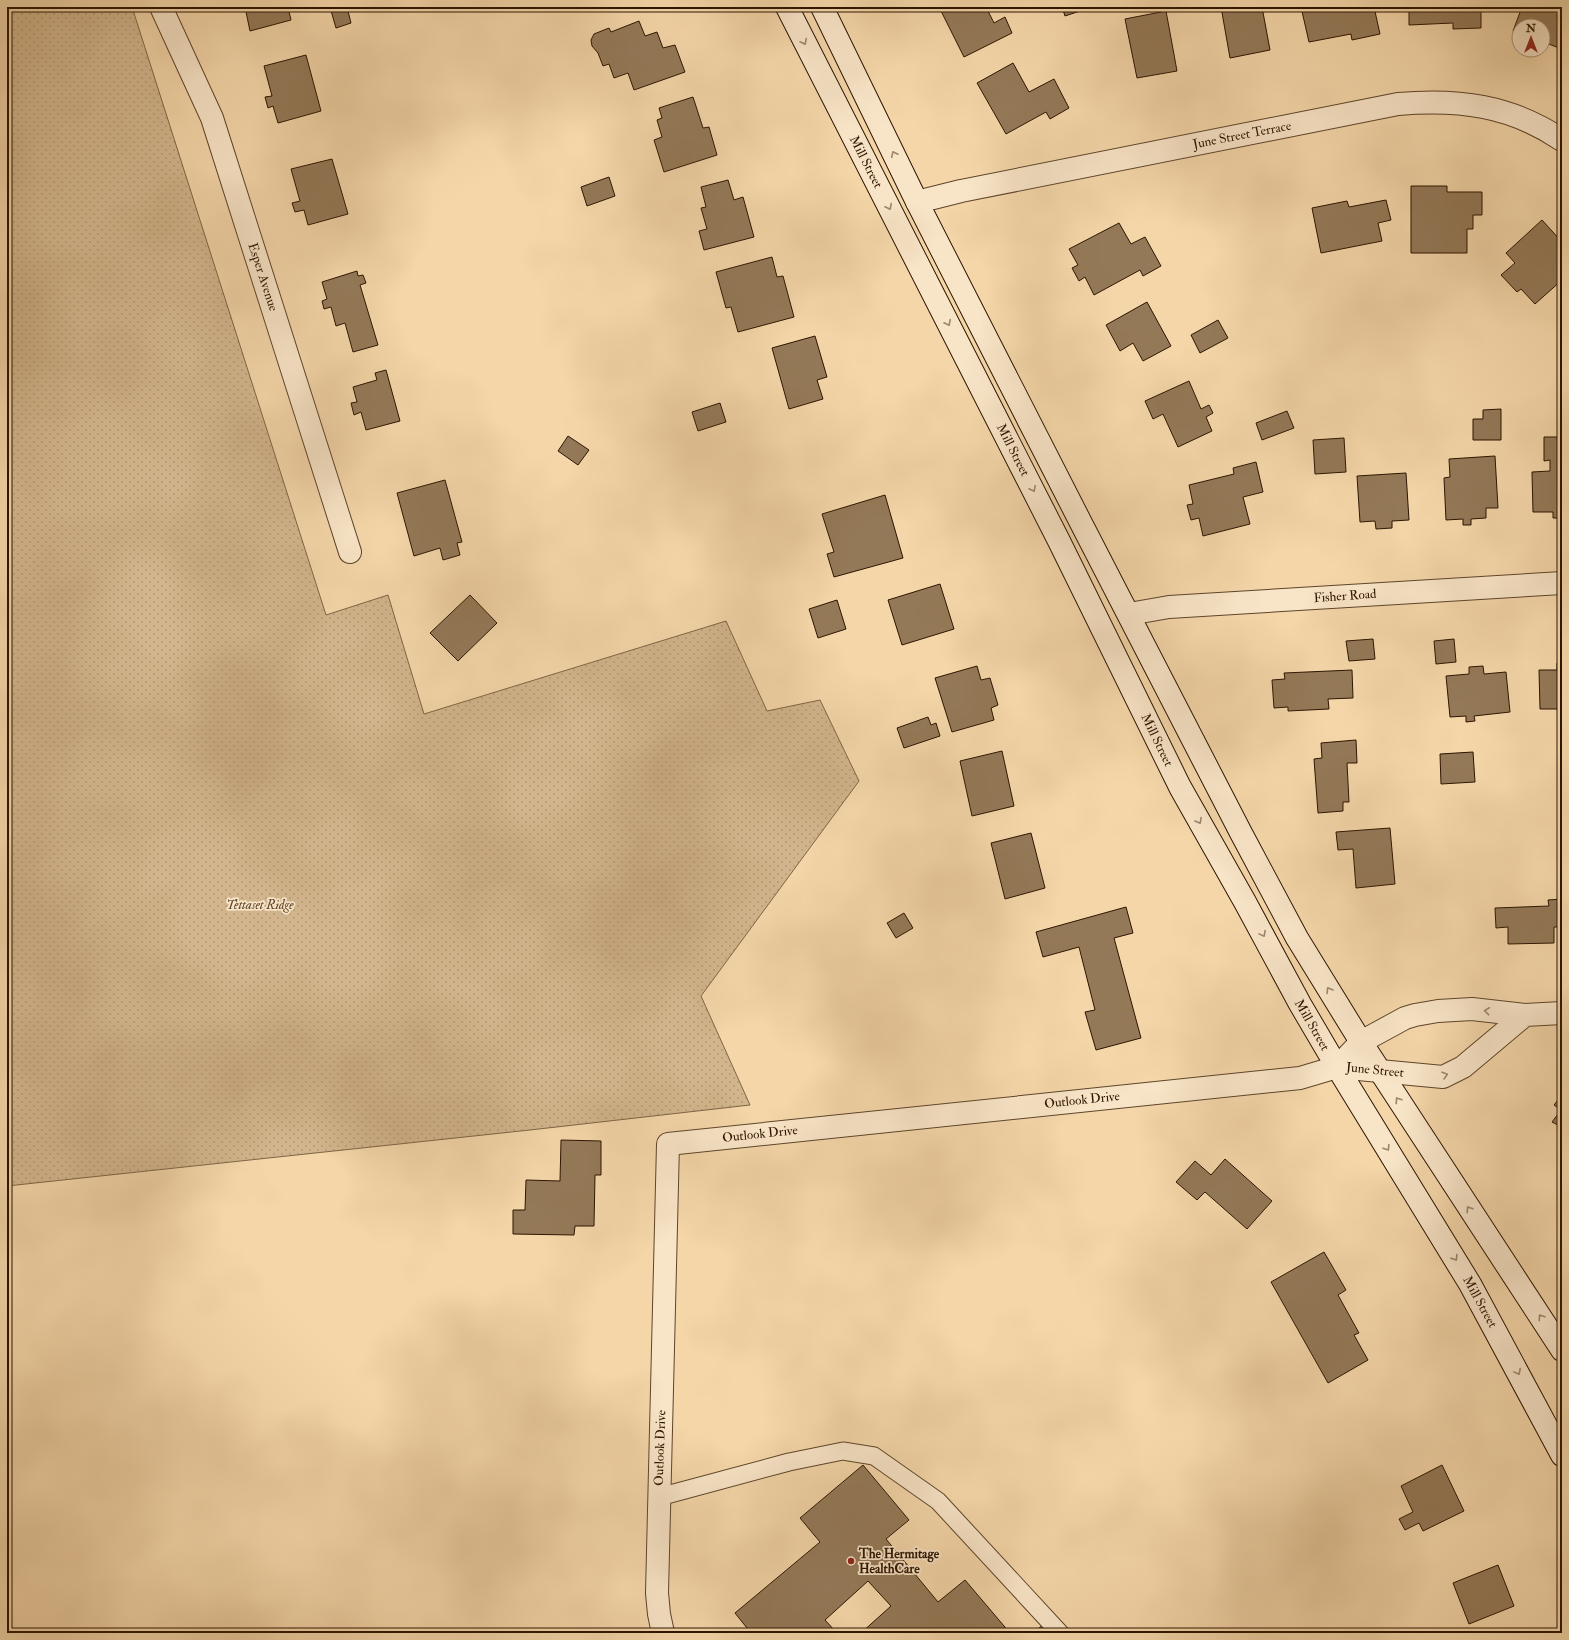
<svg xmlns="http://www.w3.org/2000/svg" width="1569" height="1640" font-family="'IM FELL Double Pica',serif">
	<style>
		.grass { fill: url(#grass-dots); stroke: #7f6546 }
		.building { fill: #947958; stroke: #2c1500 }
		.lines { fill: none; stroke-linecap: round; stroke-linejoin: round }
		.service-casing { stroke: #5e452a; stroke-width: 19 }
		.minor-casing { stroke: #5e452a; stroke-width: 24 }
		.tertiary-casing { stroke: #5e452a; stroke-width: 24 }
		.secondary-casing { stroke: #2c1500; stroke-width: 24 }
		.service { stroke: #f8e4c7; stroke-width: 17 }
		.minor { stroke: #f8e4c7; stroke-width: 22 }
		.tertiary { stroke: #f8e4c7; stroke-width: 22 }
		.secondary { stroke: #f8e4c7; stroke-width: 22 }
		.oneway { stroke: #9c876d }
		.poi-dot { fill: #8f2418; stroke: #f8e4c7; stroke-width: 1.5 }
		.labels { text-anchor: middle; dominant-baseline: central; stroke-width: 3.5; stroke-linejoin: round; paint-order: stroke }
		.street-label { font-size: 13px; fill: #2c1500; stroke: #f8e4c7 }
		.park-label { font-size: 13px; font-style: italic; fill: #5e452a; stroke: #f8e4c7 }
		.poi-label { font-size: 13px; font-weight: bold; fill: #2c1500; stroke: #f8e4c7; text-anchor: start }
	</style>
	<defs>
		<pattern id="grass-dots" width="8" height="8" patternUnits="userSpaceOnUse"><rect width="8" height="8" fill="#d2b58c"/><path d="M2 2h.1M6 6h.1" fill="none" stroke="#b49b77" stroke-width="1.8" stroke-linecap="round"/></pattern>
	</defs>
	<rect width="100%" height="100%" fill="#f4d6a9"/>
	<filter id="stains"><feTurbulence type="fractalNoise" baseFrequency=".005" numOctaves="4"/><feColorMatrix values="0 0 0 0 .2 0 0 0 0 .09 0 0 0 0 .02 0 0 0 .5 -.17"/></filter>
	<radialGradient id="worn" r=".72"><stop offset=".6" stop-color="#630" stop-opacity="0"/><stop offset="1" stop-color="#630" stop-opacity=".3"/></radialGradient>
	<path class="grass" d="M 7,7 L 132,7 L 326,615 L 388,595 L 424,714 L 726,621 L 767,711 L 820,700 L 859,781 L 701,996 L 750,1105 L 530,1130 L 7,1186 Z"/>
	<path class="building" d="M 245,7 L 288,7 L 291,20 L 250,31 Z
		M 330,7 L 347,7 L 351,23 L 336,28 Z
		M 939,7 L 986,7 L 994,23 L 1005,17 L 1012,33 L 964,57 Z
		M 1062,7 L 1082,7 L 1083,10 L 1065,16 Z
		M 1221,7 L 1262,7 L 1270,50 L 1230,58 Z
		M 1301,7 L 1374,7 L 1380,34 L 1352,40 L 1351,34 L 1309,42 Z
		M 1409,7 L 1481,7 L 1481,28 L 1453,29 L 1453,23 L 1409,25 Z
		M 1522,7 L 1562,7 L 1562,49 L 1543,42 L 1543,26 L 1519,26 L 1519,33 L 1513,31 Z
		M 1166,11 L 1177,71 L 1137,78 L 1125,19 Z
		M 639,21 L 645,36 L 657,32 L 663,48 L 675,45 L 685,72 L 634,90 L 628,73 L 614,78 L 609,64 L 603,66 L 598,53 L 592,46 L 591,40 L 594,34 L 609,28 L 611,32 Z
		M 306,55 L 321,111 L 278,123 L 273,106 L 268,108 L 265,97 L 272,96 L 264,66 Z
		M 1013,63 L 1029,92 L 1054,79 L 1069,108 L 1050,119 L 1046,112 L 1006,134 L 977,83 Z
		M 693,97 L 703,128 L 709,127 L 717,155 L 664,172 L 654,140 L 662,137 L 657,120 L 662,118 L 659,108 Z
		M 332,159 L 348,214 L 308,225 L 304,210 L 295,212 L 292,203 L 300,201 L 291,169 Z
		M 609,177 L 615,196 L 587,206 L 581,187 Z
		M 728,180 L 734,200 L 743,197 L 754,237 L 704,250 L 699,231 L 707,229 L 701,208 L 706,207 L 701,187 Z
		M 1411,186 L 1447,186 L 1447,192 L 1482,192 L 1482,215 L 1473,215 L 1473,229 L 1467,229 L 1467,253 L 1411,253 Z
		M 1386,200 L 1391,220 L 1378,223 L 1382,241 L 1321,253 L 1312,208 L 1347,201 L 1349,207 Z
		M 1542,220 L 1562,242 L 1562,280 L 1535,304 L 1521,289 L 1517,292 L 1501,275 L 1515,263 L 1506,253 Z
		M 1119,223 L 1131,244 L 1145,237 L 1161,266 L 1143,276 L 1140,270 L 1094,295 L 1085,277 L 1079,281 L 1072,268 L 1078,265 L 1069,249 Z
		M 772,257 L 777,277 L 783,276 L 794,317 L 738,332 L 731,307 L 726,308 L 716,272 Z
		M 357,271 L 358,276 L 363,275 L 366,283 L 360,285 L 378,345 L 353,352 L 345,323 L 336,326 L 331,307 L 324,309 L 322,301 L 327,299 L 322,282 Z
		M 1147,302 L 1171,346 L 1143,361 L 1133,343 L 1120,351 L 1106,325 Z
		M 1218,320 L 1228,338 L 1200,353 L 1191,335 Z
		M 815,336 L 827,377 L 817,380 L 823,399 L 789,409 L 772,348 Z
		M 386,370 L 400,421 L 366,430 L 361,412 L 354,415 L 351,403 L 357,402 L 353,387 L 377,380 L 375,373 Z
		M 1189,381 L 1201,409 L 1209,405 L 1213,413 L 1206,417 L 1212,431 L 1178,447 L 1163,414 L 1153,419 L 1145,401 Z
		M 720,403 L 726,422 L 698,431 L 692,412 Z
		M 1501,409 L 1501,440 L 1473,440 L 1473,419 L 1483,419 L 1483,410 Z
		M 1287,411 L 1294,428 L 1262,440 L 1256,423 Z
		M 568,436 L 589,450 L 578,465 L 558,451 Z
		M 1544,437 L 1562,437 L 1562,518 L 1553,518 L 1553,512 L 1533,512 L 1532,472 L 1550,471 L 1550,460 L 1544,461 Z
		M 1344,438 L 1346,472 L 1315,474 L 1313,440 Z
		M 1495,456 L 1498,508 L 1486,508 L 1486,518 L 1471,519 L 1471,525 L 1463,525 L 1463,519 L 1446,520 L 1444,478 L 1450,477 L 1449,459 Z
		M 1256,462 L 1263,492 L 1243,497 L 1250,524 L 1203,536 L 1199,518 L 1191,520 L 1187,505 L 1193,504 L 1189,485 L 1234,474 L 1233,468 Z
		M 1406,473 L 1409,520 L 1392,521 L 1392,528 L 1376,529 L 1375,521 L 1360,522 L 1357,476 Z
		M 445,480 L 462,542 L 457,543 L 460,555 L 443,560 L 440,548 L 414,556 L 397,493 Z
		M 885,495 L 903,558 L 834,577 L 827,554 L 834,552 L 822,514 Z
		M 940,584 L 954,629 L 902,645 L 888,600 Z
		M 470,595 L 497,623 L 458,661 L 430,633 Z
		M 837,600 L 846,629 L 818,638 L 809,609 Z
		M 1373,639 L 1375,659 L 1349,661 L 1346,641 Z
		M 1454,639 L 1456,662 L 1436,664 L 1434,641 Z
		M 1557,663 L 1562,663 L 1562,709 L 1540,709 L 1539,670 L 1557,670 Z
		M 977,666 L 981,680 L 990,678 L 998,705 L 991,708 L 994,720 L 952,732 L 935,678 Z
		M 1483,666 L 1484,674 L 1506,672 L 1510,712 L 1474,716 L 1475,721 L 1466,722 L 1466,716 L 1450,717 L 1446,676 L 1469,674 L 1469,667 Z
		M 1352,670 L 1353,698 L 1328,699 L 1329,709 L 1288,711 L 1288,707 L 1274,708 L 1272,680 L 1285,679 L 1284,673 Z
		M 928,717 L 931,725 L 936,723 L 940,736 L 904,748 L 897,728 Z
		M 1356,740 L 1357,763 L 1347,763 L 1349,802 L 1343,802 L 1343,811 L 1318,813 L 1314,759 L 1322,758 L 1321,743 Z
		M 1002,751 L 1014,806 L 972,816 L 960,761 Z
		M 1473,752 L 1475,782 L 1441,784 L 1440,754 Z
		M 1390,828 L 1395,884 L 1356,888 L 1353,849 L 1338,850 L 1336,832 Z
		M 1031,833 L 1045,888 L 1005,899 L 991,843 Z
		M 1562,899 L 1562,927 L 1554,927 L 1554,943 L 1508,944 L 1508,927 L 1496,928 L 1495,908 L 1549,906 L 1548,900 Z
		M 1126,907 L 1133,933 L 1114,938 L 1141,1038 L 1096,1050 L 1085,1012 L 1095,1010 L 1079,947 L 1043,957 L 1036,932 Z
		M 904,913 L 913,928 L 896,938 L 887,923 Z
		M 1562,1095 L 1562,1127 L 1552,1122 L 1561,1110 L 1554,1105 Z
		M 561,1140 L 601,1141 L 601,1175 L 595,1175 L 594,1226 L 575,1226 L 574,1235 L 513,1234 L 513,1210 L 525,1210 L 526,1180 L 560,1181 Z
		M 1225,1159 L 1272,1201 L 1247,1229 L 1205,1192 L 1197,1200 L 1176,1182 L 1195,1161 L 1211,1175 Z
		M 1324,1252 L 1346,1290 L 1338,1295 L 1359,1333 L 1354,1335 L 1368,1360 L 1328,1383 L 1271,1282 Z
		M 863,1465 L 909,1520 L 886,1539 L 938,1602 L 965,1580 L 1010,1633 L 861,1633 L 891,1606 L 868,1581 L 825,1620 L 837,1633 L 751,1633 L 735,1613 L 820,1542 L 800,1518 Z
		M 1442,1465 L 1464,1511 L 1423,1531 L 1419,1523 L 1405,1530 L 1399,1519 L 1413,1512 L 1401,1486 Z
		M 1498,1565 L 1514,1606 L 1469,1624 L 1453,1583 Z
		M 1044,1624 L 1052,1633 L 1033,1633 Z"/>
	<g class="lines">
		<defs>
			<path id="service" d="M 659,1497 L 789,1462 L 843,1451 L 874,1456 L 938,1501 L 1060,1633"/>
			<path id="minor" d="M 161,7 L 212,118 L 350,552
				M 917,202 L 961,191 L 1398,104 C 1459,99 1510,105 1562,140
				M 1129,614 L 1169,607 L 1562,583
				M 663,1633 L 659,1614 L 657,1593 L 668,1144 L 1300,1078 L 1337,1067"/>
			<path id="tertiary" d="M 1337,1067 L 1361,1042 L 1405,1018 L 1415,1015 L 1438,1011 L 1472,1009 L 1525,1015 L 1562,1013
				M 1337,1067 L 1443,1077 L 1463,1067 L 1525,1015"/>
			<path id="secondary" d="M 787,7 L 1059,541 L 1180,787 L 1245,902 L 1300,1004 L 1337,1067 L 1470,1284 L 1562,1455
				M 822,7 L 917,202 L 1081,523 L 1241,833 L 1297,938 L 1361,1042 L 1562,1350"/>
		</defs>
		<use href="#service" class="service-casing"/>
		<use href="#minor" class="minor-casing"/>
		<use href="#tertiary" class="tertiary-casing"/>
		<use href="#secondary" class="secondary-casing"/>
		<use href="#service" class="service"/>
		<use href="#minor" class="minor"/>
		<use href="#tertiary" class="tertiary"/>
		<use href="#secondary" class="secondary"/>
	</g>
	<defs><path id="oneway-chevron" d="M-2-3.5L2.5 0L-2 3.5" fill="none" stroke-width="1.6" stroke-linecap="round" stroke-linejoin="round"/></defs>
	<g class="oneway">
		<use href="#oneway-chevron" transform="translate(804 42) rotate(63)"/>
		<use href="#oneway-chevron" transform="translate(894 154) rotate(-116)"/>
		<use href="#oneway-chevron" transform="translate(889 207) rotate(63)"/>
		<use href="#oneway-chevron" transform="translate(948 323) rotate(63)"/>
		<use href="#oneway-chevron" transform="translate(1033 489) rotate(63)"/>
		<use href="#oneway-chevron" transform="translate(1199 821) rotate(61)"/>
		<use href="#oneway-chevron" transform="translate(1263 934) rotate(62)"/>
		<use href="#oneway-chevron" transform="translate(1329 990) rotate(-121)"/>
		<use href="#oneway-chevron" transform="translate(1487 1011) rotate(-174)"/>
		<use href="#oneway-chevron" transform="translate(1445 1075) rotate(-16)"/>
		<use href="#oneway-chevron" transform="translate(1398 1100) rotate(-123)"/>
		<use href="#oneway-chevron" transform="translate(1387 1148) rotate(58)"/>
		<use href="#oneway-chevron" transform="translate(1469 1209) rotate(-123)"/>
		<use href="#oneway-chevron" transform="translate(1455 1258) rotate(58)"/>
		<use href="#oneway-chevron" transform="translate(1541 1317) rotate(-124)"/>
		<use href="#oneway-chevron" transform="translate(1518 1372) rotate(62)"/>
	</g>
	<circle class="poi-dot" cx="851" cy="1561" r="4"/>
	<g class="labels">
		<g class="street-label">
			<text transform="translate(1242 135) rotate(-11)">June Street Terrace</text>
			<text transform="translate(866 162) rotate(63)">Mill Street</text>
			<text transform="translate(263 277) rotate(72)">Esper Avenue</text>
			<text transform="translate(1013 450) rotate(63)">Mill Street</text>
			<text transform="translate(1345 596) rotate(-4)">Fisher Road</text>
			<text transform="translate(1157 740) rotate(64)">Mill Street</text>
			<text transform="translate(1312 1025) rotate(60)">Mill Street</text>
			<text transform="translate(1375 1070) rotate(6)">June Street</text>
			<text transform="translate(1082 1100) rotate(-6)">Outlook Drive</text>
			<text transform="translate(760 1134) rotate(-6)">Outlook Drive</text>
			<text transform="translate(1480 1302) rotate(61)">Mill Street</text>
			<text transform="translate(660 1448) rotate(-88)">Outlook Drive</text>
		</g>
		<g class="park-label">
			<text x="260" y="905">Tettaset Ridge</text>
		</g>
		<g class="poi-label">
			<text x="859" y="1554">The Hermitage<tspan x="859" dy="15">HealthCare</tspan></text>
		</g>
	</g>
	<rect width="1569" height="1640" fill="none" stroke="#f4d6a9" stroke-width="24"/>
	<rect x="8" y="8" width="1553" height="1624" fill="none" stroke="#2c1500" stroke-width="2"/>
	<rect x="12" y="12" width="1545" height="1616" fill="none" stroke="#2c1500"/>
	<g transform="translate(1531 38)"><circle r="19" fill="#f8e4c7" stroke="#a69177"/>
	<path d="M0-3L7 15L0 10L-7 15Z" fill="#8f2418"/>
	<text y="-6" font-size="11" font-weight="bold" text-anchor="middle" fill="#2c1500">N</text>
	</g>
	<rect width="100%" height="100%" filter="url(#stains)"/>
	<rect width="100%" height="100%" fill="url(#worn)"/>
</svg>
